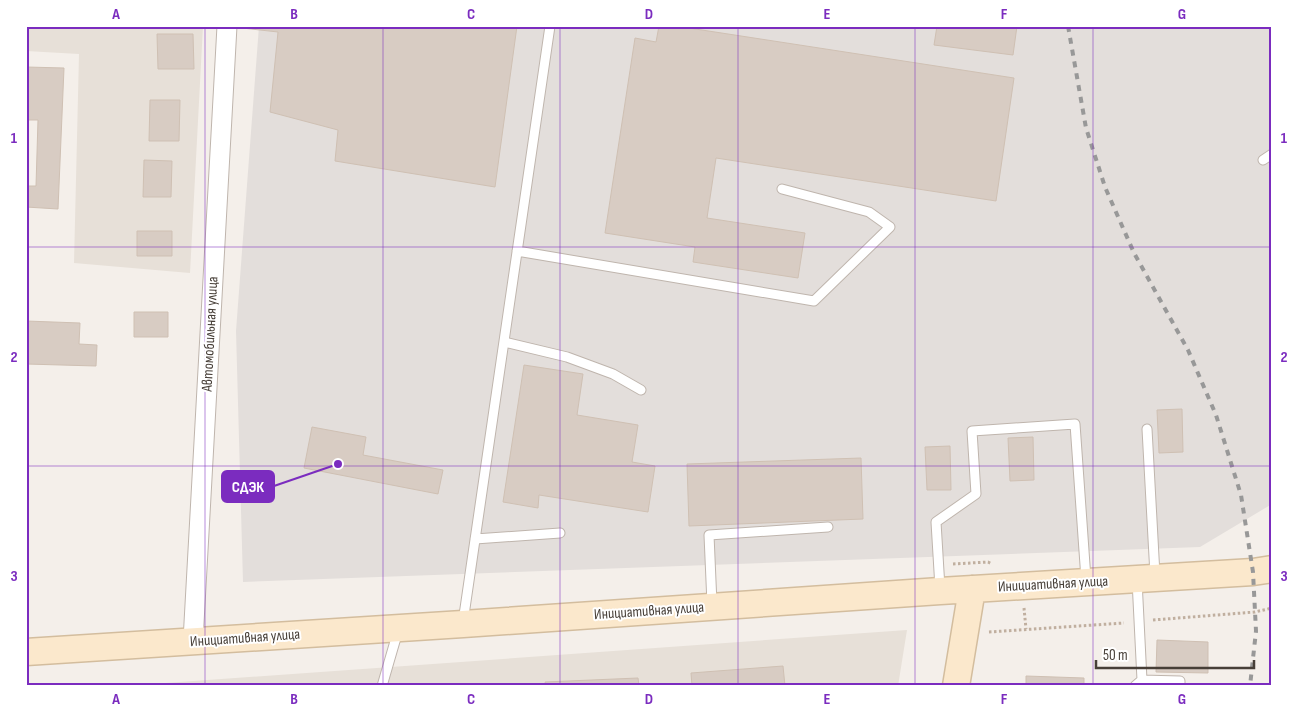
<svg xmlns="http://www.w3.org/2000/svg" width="1298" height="712" font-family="'Sofia Sans Condensed',sans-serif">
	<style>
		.residential { fill: #e7e0d8 }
		.industrial { fill: #e3dedb }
		.building { fill: #d8ccc3; stroke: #cfc0b3 }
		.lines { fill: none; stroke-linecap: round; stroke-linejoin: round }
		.service-casing { stroke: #bfb5ad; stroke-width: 11 }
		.minor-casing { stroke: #bfb5ad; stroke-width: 21 }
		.secondary-casing { stroke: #d3bd9e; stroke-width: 29 }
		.path { stroke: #c0af9f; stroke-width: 3; stroke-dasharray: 2.5 2.5; stroke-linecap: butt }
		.service { stroke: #fff; stroke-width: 9 }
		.minor { stroke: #fff; stroke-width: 19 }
		.secondary { stroke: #fbe8cc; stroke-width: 26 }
		.rail { stroke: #989898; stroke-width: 4; stroke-dasharray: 6 6; stroke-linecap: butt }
		.grid { fill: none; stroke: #7b2cbf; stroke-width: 1; stroke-opacity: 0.55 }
		.labels { text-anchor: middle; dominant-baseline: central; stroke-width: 4; stroke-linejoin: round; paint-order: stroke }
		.street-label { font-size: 15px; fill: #473f38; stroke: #fff }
		.leader { fill: none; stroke: #7b2cbf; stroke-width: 2 }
		.callout-dot { fill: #7b2cbf; stroke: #fff; stroke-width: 2 }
		.callout { fill: #7b2cbf; stroke: #7b2cbf; stroke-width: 2 }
		.callout-label { font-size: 16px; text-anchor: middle; font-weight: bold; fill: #fff }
		.neatline { fill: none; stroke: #7b2cbf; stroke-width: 2 }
		.grid-label { font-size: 16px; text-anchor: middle; font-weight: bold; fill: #7b2cbf }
	</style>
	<rect width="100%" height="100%" fill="#f4efea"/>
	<path class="residential" d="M 26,26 L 203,26 L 190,273 L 74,263 L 79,54 L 26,51 Z
		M 907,630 L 898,686 L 124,686 Z"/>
	<path class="industrial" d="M 259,26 L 1272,26 L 1272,504 L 1200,547 L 243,582 L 236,331 Z"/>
	<path class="building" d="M 242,26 L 517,26 L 495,187 L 335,161 L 338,130 L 270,112 L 278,32 L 242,28 Z
		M 659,26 L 676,26 L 1014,78 L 996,201 L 716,158 L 707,218 L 805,233 L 798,278 L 693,262 L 695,247 L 605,233 L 635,38 L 656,42 Z
		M 937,26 L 1017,26 L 1013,55 L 934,45 Z
		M 157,34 L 193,34 L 194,69 L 158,69 Z
		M 26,67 L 64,68 L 58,209 L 26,207 L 26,186 L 36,186 L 38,120 L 28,120 L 28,104 L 26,104 Z
		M 150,100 L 180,100 L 179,141 L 149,141 Z
		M 144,160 L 172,161 L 171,197 L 143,197 Z
		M 137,231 L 172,231 L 172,256 L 137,256 Z
		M 134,312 L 168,312 L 168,337 L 134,337 Z
		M 26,321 L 80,323 L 79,344 L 97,345 L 96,366 L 26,364 Z
		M 524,365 L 583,374 L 577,415 L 638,425 L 632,462 L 655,466 L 648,512 L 539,495 L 538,508 L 503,502 Z
		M 1182,409 L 1183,452 L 1159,453 L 1157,410 Z
		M 312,427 L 366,437 L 363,455 L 443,470 L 438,494 L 304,468 Z
		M 1033,437 L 1034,480 L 1010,481 L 1008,438 Z
		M 950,446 L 951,490 L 927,490 L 925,447 Z
		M 861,458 L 863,519 L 689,526 L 687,464 Z
		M 1157,640 L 1208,642 L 1208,673 L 1156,672 Z
		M 783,666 L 785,686 L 692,686 L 691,673 Z
		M 1026,676 L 1084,678 L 1084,686 L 1026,686 Z
		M 638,678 L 639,686 L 546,686 L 545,682 Z"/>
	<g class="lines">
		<defs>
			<path id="service" d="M 1263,160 L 1272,154
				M 517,251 L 814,301 L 890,227 L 869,212 L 782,189
				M 504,342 L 567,357 L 613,374 L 641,390
				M 1147,429 L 1155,575
				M 475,539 L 560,533
				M 1137,580 L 1142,680
				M 940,588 L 936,522 L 976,494 L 972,431 L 1075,424 L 1086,579
				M 712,604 L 709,535 L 828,527
				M 463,622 L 550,26
				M 382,686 L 398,631
				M 1135,686 L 1142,680 L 1180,681 L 1180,686"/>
			<path id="minor" d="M 193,641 L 227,26"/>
			<path id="secondary" d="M 26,652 L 463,624 L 940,591 L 1253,572 L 1272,569
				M 956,686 L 972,589"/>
		</defs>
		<use href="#service" class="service-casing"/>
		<use href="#minor" class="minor-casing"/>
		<use href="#secondary" class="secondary-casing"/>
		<path class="path" d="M 953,564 L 988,562 L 992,564
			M 1024,608 L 1026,629
			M 1153,620 L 1255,612 L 1272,608
			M 989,632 L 1124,623"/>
		<use href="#service" class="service"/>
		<use href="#minor" class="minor"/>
		<use href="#secondary" class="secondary"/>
		<path class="rail" d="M 1068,26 L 1086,128 L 1105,187 L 1134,253 L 1188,350 L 1216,415 L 1241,495 L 1253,572 L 1256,631 L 1250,686"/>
	</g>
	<path class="grid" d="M 205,26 L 205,686M 383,26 L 383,686M 560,26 L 560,686M 738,26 L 738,686M 915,26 L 915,686M 1093,26 L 1093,686M 26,247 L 1272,247M 26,466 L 1272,466"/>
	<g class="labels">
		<g class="street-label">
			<text transform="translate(210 334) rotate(-87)">Автомобильная улица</text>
			<text transform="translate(1053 584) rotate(-3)">Инициативная улица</text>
			<text transform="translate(649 611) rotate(-4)">Инициативная улица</text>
			<text transform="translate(245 638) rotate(-4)">Инициативная улица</text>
		</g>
	</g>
	<path class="leader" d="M338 464L274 486"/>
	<circle class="callout-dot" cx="338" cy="464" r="5"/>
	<rect class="callout" x="222" y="471" width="52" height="31" rx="5"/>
	<g class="callout-label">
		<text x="248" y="492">СДЭК</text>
	</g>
	<rect width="1298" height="712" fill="none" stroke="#ffffff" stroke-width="55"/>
	<path d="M1096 660v8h158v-8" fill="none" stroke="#473f38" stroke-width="2.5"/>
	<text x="1103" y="660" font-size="15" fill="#473f38" stroke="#ffffff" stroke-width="4" paint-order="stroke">50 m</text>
	<rect x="28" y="28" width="1242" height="656" class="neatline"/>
	<g class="grid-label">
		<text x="116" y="19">A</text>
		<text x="294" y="19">B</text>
		<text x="471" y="19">C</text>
		<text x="649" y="19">D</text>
		<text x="827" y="19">E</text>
		<text x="1004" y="19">F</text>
		<text x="1182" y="19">G</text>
		<text x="14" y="143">1</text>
		<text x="1284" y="143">1</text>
		<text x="14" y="362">2</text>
		<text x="1284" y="362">2</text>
		<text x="14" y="581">3</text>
		<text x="1284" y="581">3</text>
		<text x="116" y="704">A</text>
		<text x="294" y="704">B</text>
		<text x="471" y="704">C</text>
		<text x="649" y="704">D</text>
		<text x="827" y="704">E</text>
		<text x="1004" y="704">F</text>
		<text x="1182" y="704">G</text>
	</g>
</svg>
